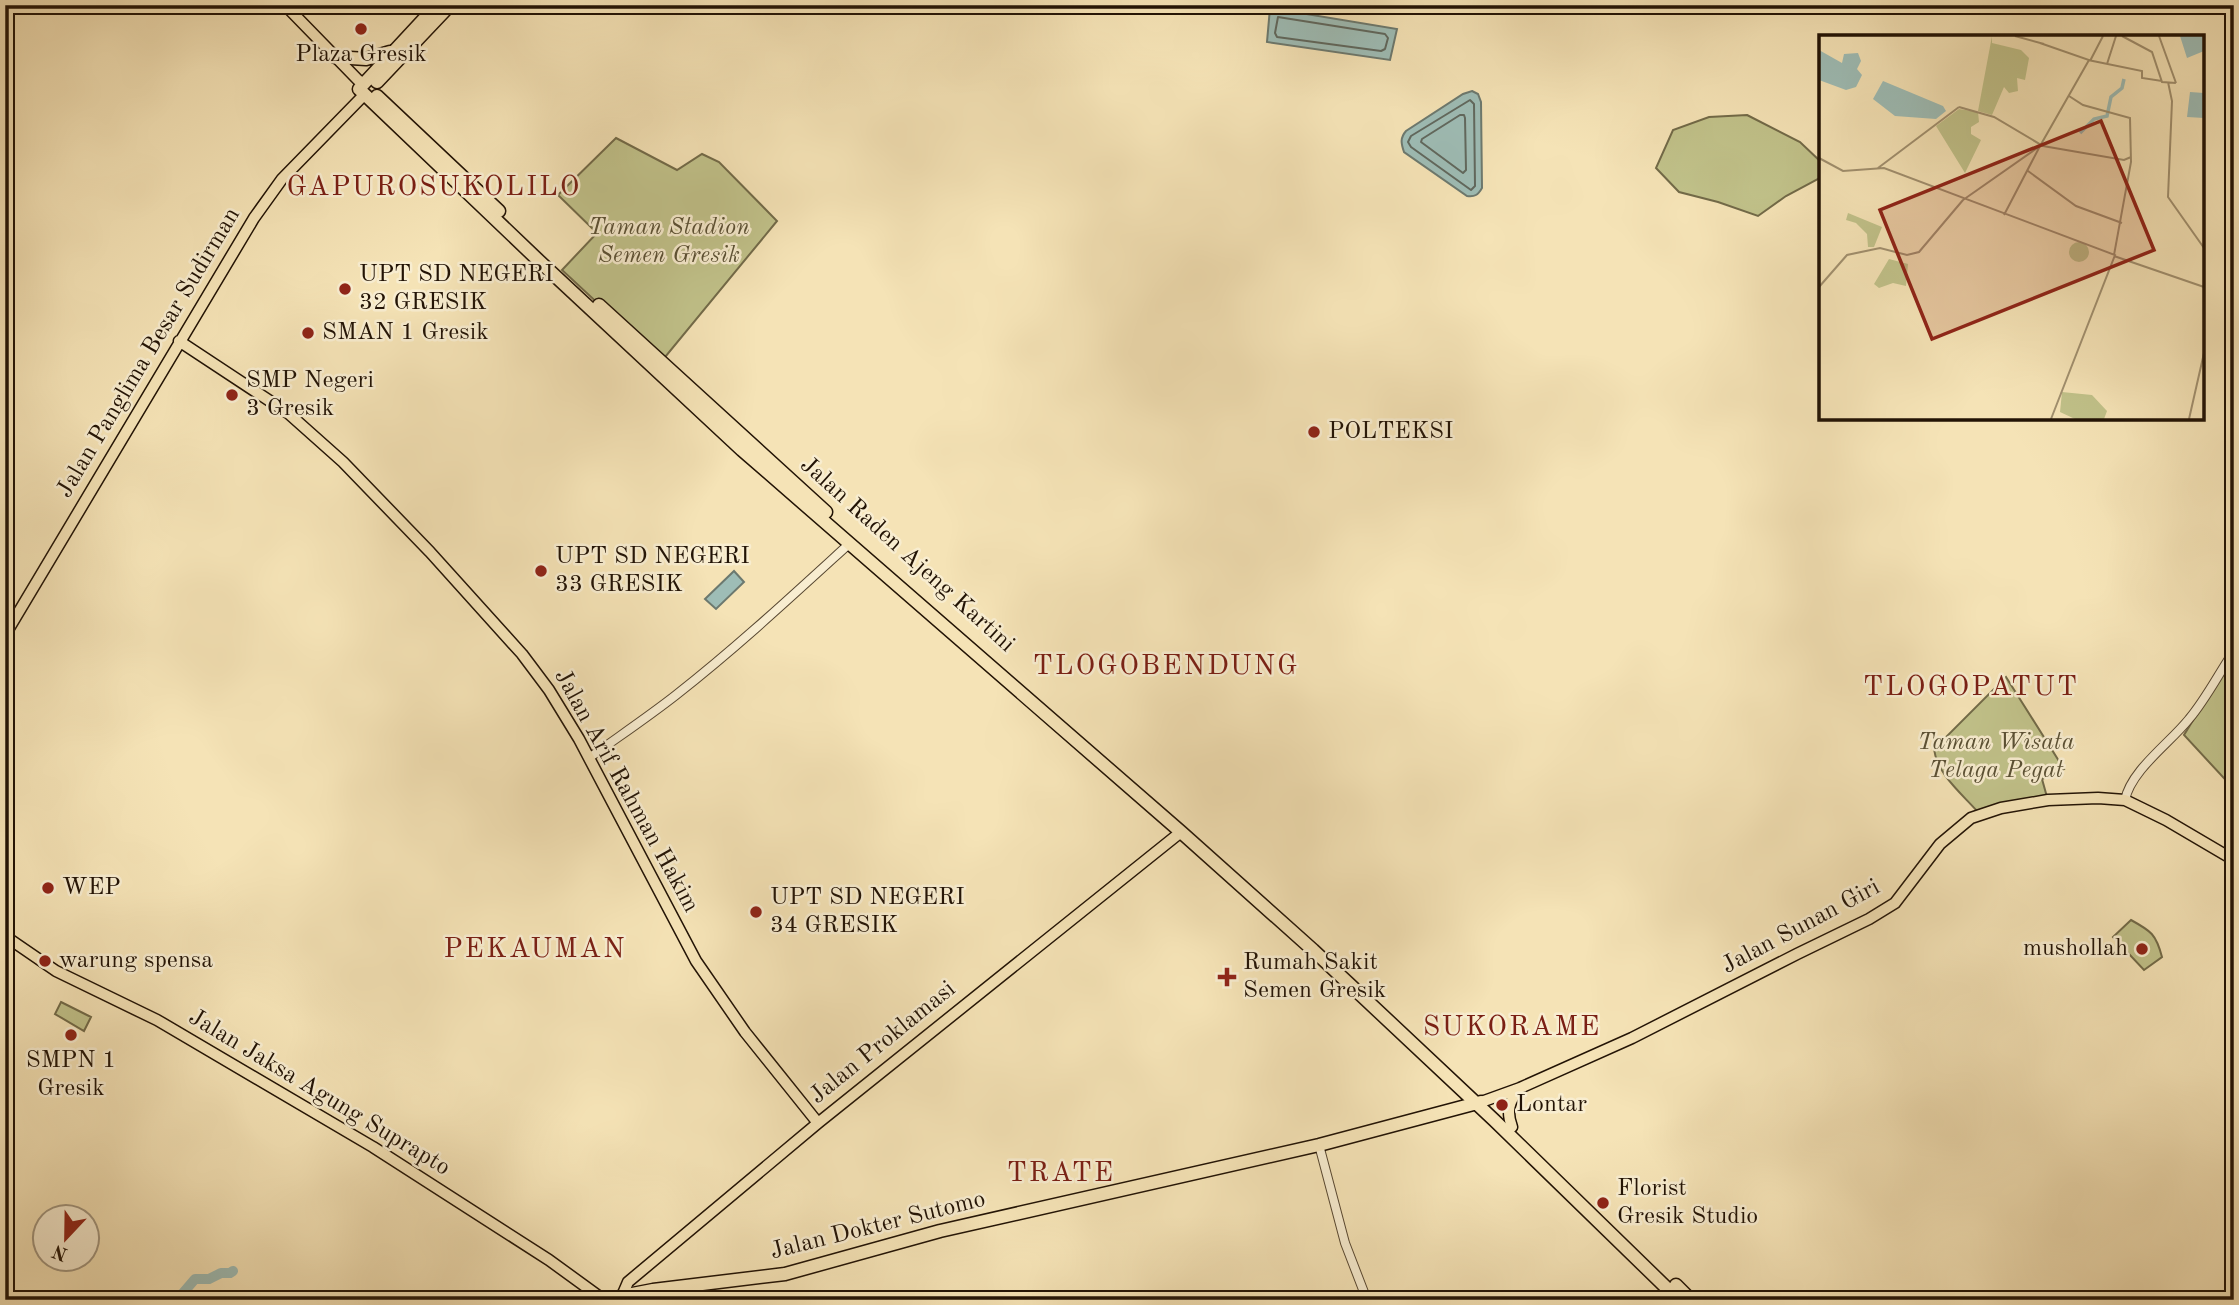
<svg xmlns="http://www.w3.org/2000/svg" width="2239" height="1305" font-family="'Old Standard TT',serif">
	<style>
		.green { fill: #c1c28a; stroke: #726a48; stroke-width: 2 }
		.water { fill: #9ebdb6; stroke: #6c796f; stroke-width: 2 }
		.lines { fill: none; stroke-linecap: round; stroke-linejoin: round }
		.shore { stroke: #60685e; stroke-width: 2 }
		.river { stroke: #9ebdb6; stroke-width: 10 }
		.minor-casing { stroke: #574731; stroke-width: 10 }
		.major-casing { stroke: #221305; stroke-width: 13 }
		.highway-casing { stroke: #221305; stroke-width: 15 }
		.minor { stroke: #f8edd0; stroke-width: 8 }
		.major { stroke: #f5e3b6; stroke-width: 10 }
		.highway { stroke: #f5e3b6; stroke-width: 12 }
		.poi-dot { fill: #8f2418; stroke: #f8edd0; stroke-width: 2.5 }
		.labels { text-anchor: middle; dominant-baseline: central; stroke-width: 5; stroke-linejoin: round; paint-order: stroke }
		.poi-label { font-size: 24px; fill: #221305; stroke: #f8edd0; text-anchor: start }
		.park-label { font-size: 24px; font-style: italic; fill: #5a5034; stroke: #f8edd0 }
		.street-label { font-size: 24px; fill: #221305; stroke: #f8edd0 }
		.quarter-label { font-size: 28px; letter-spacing: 2px; fill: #7a1f14; stroke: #f8edd0 }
		.inset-river { fill: none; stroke: #9ebdb6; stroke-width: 3.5 }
		.inset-road { fill: none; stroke: #a1906f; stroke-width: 2 }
		.view { fill: #8f2418; fill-opacity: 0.15; stroke: #8f2418; stroke-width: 3.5 }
		.inset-edge { fill: none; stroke: #221305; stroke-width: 3.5 }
	</style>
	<rect width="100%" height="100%" fill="#f5e3b6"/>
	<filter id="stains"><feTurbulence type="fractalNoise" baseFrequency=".00286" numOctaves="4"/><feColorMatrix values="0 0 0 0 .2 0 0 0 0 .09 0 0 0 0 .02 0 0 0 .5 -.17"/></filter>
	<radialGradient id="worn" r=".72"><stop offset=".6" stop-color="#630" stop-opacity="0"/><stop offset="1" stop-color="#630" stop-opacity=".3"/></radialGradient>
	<path class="green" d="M 1747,115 L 1800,142 L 1821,162 L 1820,178 L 1786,196 L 1758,216 L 1718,202 L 1679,192 L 1656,168 L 1673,130 L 1709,117 Z
		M 616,138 L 677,170 L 702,154 L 719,162 L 777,221 L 661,362 L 562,270 L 597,233 L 558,195 Z
		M 2234,654 L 2234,789 L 2184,735 Z
		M 2006,677 L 2064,769 L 2042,779 L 2047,797 L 1977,811 C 1961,793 1937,774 1934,749 Z
		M 2131,920 C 2151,931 2156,934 2162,957 L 2144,970 L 2113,937 Z
		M 61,1002 L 91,1017 L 84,1031 L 55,1014 Z"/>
	<path class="water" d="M 1270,8 L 1397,29 L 1390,60 L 1267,42 Z
		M 1472,91 L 1478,94 L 1481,102 L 1482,188 C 1478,195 1475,197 1467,196 L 1404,152 C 1401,143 1400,138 1406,131 L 1463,94 Z
		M 734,571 L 744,582 L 716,609 L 705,599 Z"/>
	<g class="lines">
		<path class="shore" d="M 1278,17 L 1385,34 L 1388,38 L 1385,49 L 1381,51 L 1277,37 L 1275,33 Z
			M 1470,100 L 1474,104 L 1475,186 L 1471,190 L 1411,147 L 1408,142 L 1411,136 Z
			M 1460,115 L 1464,115 L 1465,118 L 1466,170 L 1463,173 L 1421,142 L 1422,139 Z"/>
		<path class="river" d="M 177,1300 L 195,1279 L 209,1279 L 221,1273 L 230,1273 L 233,1271"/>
		<defs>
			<path id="minor" d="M 589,758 C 618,737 648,717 676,695 C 736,648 792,596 849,544
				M 2125,800 C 2131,770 2170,743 2189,719 C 2206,699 2219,673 2234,651
				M 1319,1145 L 1345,1243 L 1367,1300"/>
			<path id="major" d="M 285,5 L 358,80 L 364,84
				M 179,341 L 288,413 L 343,462 L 430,552 L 522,654 L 549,690 L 579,739 L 696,961 L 745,1032 L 818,1123
				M 5,635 L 254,218 L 282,179 L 364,95
				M 5,936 L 56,971 L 157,1020 L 373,1147 L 549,1260 L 604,1300
				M 1484,1101 L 1520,1088 L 1632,1038 L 1797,954 L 1869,919 L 1895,903 L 1940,844 L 1971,818 L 2001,808 L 2048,800 L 2098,798 L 2125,800 L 2166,820 L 2234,860
				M 1512,1127 C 1506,1111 1509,1101 1520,1088
				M 622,1296 L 628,1282 L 818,1123 L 1181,832"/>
			<path id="highway" d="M 437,5 L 359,89 L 537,259 L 742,450 L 1181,832 L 1313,950 L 1494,1120 L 1679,1300
				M 335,57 L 366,59 L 390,52
				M 377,82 L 450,5
				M 377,96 L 499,211
				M 599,305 L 826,512
				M 1676,1285 L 1691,1300
				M 615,1300 L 622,1296 L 653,1290 L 785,1274 L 940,1231 L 1319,1145 L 1481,1102"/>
		</defs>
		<use href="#minor" class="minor-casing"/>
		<use href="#major" class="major-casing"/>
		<use href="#highway" class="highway-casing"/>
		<use href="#minor" class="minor"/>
		<use href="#major" class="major"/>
		<use href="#highway" class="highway"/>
	</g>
	<g class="poi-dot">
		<circle cx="361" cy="29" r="7"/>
		<circle cx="345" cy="289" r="7"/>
		<circle cx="308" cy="333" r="7"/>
		<circle cx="232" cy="395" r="7"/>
		<circle cx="1314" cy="432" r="7"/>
		<circle cx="541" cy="571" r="7"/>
		<circle cx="48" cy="888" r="7"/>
		<circle cx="756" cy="912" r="7"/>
		<circle cx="2142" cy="949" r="7"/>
		<circle cx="45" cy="961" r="7"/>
		<path d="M1223.5 966.5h7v7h7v7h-7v7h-7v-7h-7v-7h7z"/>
		<circle cx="71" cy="1035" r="7"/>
		<circle cx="1502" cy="1105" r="7"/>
		<circle cx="1603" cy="1203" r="7"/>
	</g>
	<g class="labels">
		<g class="poi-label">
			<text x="361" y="55" text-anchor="middle">Plaza Gresik</text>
			<text x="359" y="275">UPT SD NEGERI<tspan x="359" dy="28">32 GRESIK</tspan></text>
			<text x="322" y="333">SMAN 1 Gresik</text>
			<text x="246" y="381">SMP Negeri<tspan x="246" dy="28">3 Gresik</tspan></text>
			<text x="1328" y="432">POLTEKSI</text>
			<text x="555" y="557">UPT SD NEGERI<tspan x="555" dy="28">33 GRESIK</tspan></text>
			<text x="62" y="888">WEP</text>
			<text x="770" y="898">UPT SD NEGERI<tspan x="770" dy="28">34 GRESIK</tspan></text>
			<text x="2128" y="949" text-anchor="end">mushollah</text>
			<text x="59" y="961">warung spensa</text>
			<text x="1243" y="963">Rumah Sakit<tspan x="1243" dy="28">Semen Gresik</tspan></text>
			<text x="71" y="1061" text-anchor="middle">SMPN 1<tspan x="71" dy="28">Gresik</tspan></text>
			<text x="1516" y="1105">Lontar</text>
			<text x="1617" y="1189">Florist<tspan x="1617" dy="28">Gresik Studio</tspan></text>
		</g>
		<g class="park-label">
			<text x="669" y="228">Taman Stadion<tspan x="669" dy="28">Semen Gresik</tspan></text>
			<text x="1996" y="743">Taman Wisata<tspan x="1996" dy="28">Telaga Pegat</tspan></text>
		</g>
		<g class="street-label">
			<text transform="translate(149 353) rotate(-59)">Jalan Panglima Besar Sudirman</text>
			<text transform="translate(907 555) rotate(42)">Jalan Raden Ajeng Kartini</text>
			<text transform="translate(626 791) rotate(61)">Jalan Arif Rahman Hakim</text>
			<text transform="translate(1801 927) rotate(-28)">Jalan Sunan Giri</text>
			<text transform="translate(883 1043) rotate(-39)">Jalan Proklamasi</text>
			<text transform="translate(319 1093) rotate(31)">Jalan Jaksa Agung Suprapto</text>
			<text transform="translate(878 1226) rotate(-14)">Jalan Dokter Sutomo</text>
		</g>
		<g class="quarter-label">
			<text x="434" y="188">GAPUROSUKOLILO</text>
			<text x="1166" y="667">TLOGOBENDUNG</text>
			<text x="1971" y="688">TLOGOPATUT</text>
			<text x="535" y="950">PEKAUMAN</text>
			<text x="1512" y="1028">SUKORAME</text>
			<text x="1061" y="1174">TRATE</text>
		</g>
	</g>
	<g transform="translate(1819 35)">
		<rect width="385" height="385" fill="#f5e3b6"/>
		<path d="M 173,1 L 173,8 L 202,15 L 210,23 L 206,45 L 198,43 L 199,56 L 190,58 L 185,52 L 173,80 L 159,76 ZM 140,74 L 159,77 L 160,87 L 152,92 L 152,99 L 162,105 L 146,138 L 117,91 ZM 29,178 L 63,192 L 55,212 L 49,212 L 48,199 L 37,188 L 27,185 ZM250 217a10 10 0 1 1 20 0a10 10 0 1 1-20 0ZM 70,224 L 89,229 L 87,251 L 74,248 L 60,253 L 55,249 ZM 243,357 L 273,360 L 288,376 L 285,384 L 256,384 L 241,377 Z" fill="#c1c28a"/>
		<path d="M 361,1 L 385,1 L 385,16 L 368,23 ZM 0,15 L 23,28 L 25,19 L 39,18 L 42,26 L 38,34 L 43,40 L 37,52 L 27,55 L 0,45 ZM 64,46 L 124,71 L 127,76 L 117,84 L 76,81 L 54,64 ZM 371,57 L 385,58 L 385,83 L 368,82 Z" fill="#9ebdb6"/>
		<path class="inset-river" d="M 261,98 L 275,84 L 288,81 L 292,62 L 303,53 L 305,44"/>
		<path class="inset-road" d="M 196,1 L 225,9M 303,1 L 333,17 L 343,47 L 357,48M 340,1 L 357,48M 269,25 L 323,36 L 323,43 L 343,46M 271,26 L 284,1M 288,29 L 297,1M 349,47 L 353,66 L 349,162 L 385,213M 250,61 L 264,70 L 311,83 L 312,127 L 295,220M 140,72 L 175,82 L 224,111 L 305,125 L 312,122M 0,123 L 24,136 L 65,133 L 296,220 L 232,384M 59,133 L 140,72M 209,136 L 257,171 L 303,188M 144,165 L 221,111 L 270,25 L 221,8M 185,180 L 221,111M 295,221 L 385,252M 0,252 L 28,220 L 61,213 L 88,220 L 100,217 L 144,165M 370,384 L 385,318"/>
		<path class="view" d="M 282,86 L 335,215 L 113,304 L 61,175 Z"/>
		<rect width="385" height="385" class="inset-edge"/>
	</g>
	<rect width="2239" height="1305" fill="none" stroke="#f5e3b6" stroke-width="28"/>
	<rect x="7" y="7" width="2225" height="1291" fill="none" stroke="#221305" stroke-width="3.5"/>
	<rect x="14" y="14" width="2211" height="1277" fill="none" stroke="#221305" stroke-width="2"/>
	<g transform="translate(66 1238) rotate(202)"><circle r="33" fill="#f8edd0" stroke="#a2967f" stroke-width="2"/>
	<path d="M0-5L12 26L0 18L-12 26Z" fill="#8f2418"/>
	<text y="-10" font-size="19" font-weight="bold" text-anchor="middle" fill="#221305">N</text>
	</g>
	<rect width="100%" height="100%" filter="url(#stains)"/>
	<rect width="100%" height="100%" fill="url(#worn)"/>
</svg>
